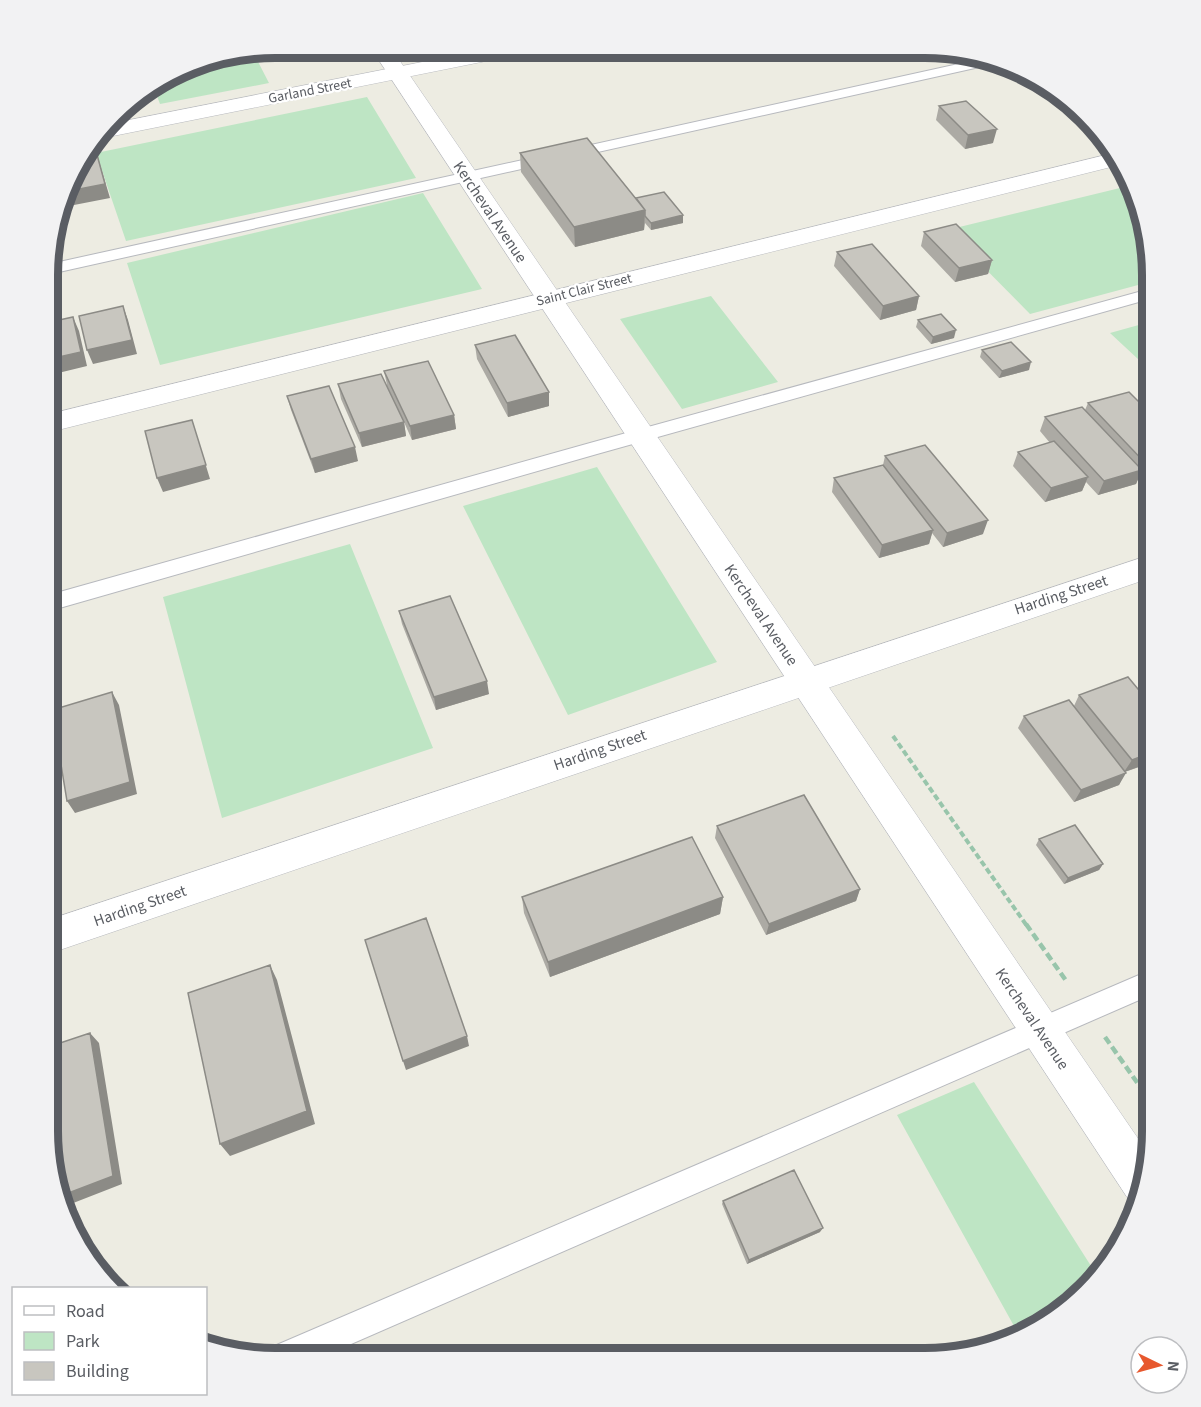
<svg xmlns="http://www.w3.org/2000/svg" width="1201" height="1407" font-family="'Source Sans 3',sans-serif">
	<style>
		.green { fill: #bee5c4 }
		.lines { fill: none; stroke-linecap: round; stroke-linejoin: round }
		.lane-casing { stroke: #b7b9be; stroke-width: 2 }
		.street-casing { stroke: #b7b9be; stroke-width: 1 }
		.secondary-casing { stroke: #b8bac0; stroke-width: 1 }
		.path-far1 { stroke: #98c5ab; stroke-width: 4; stroke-dasharray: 6 3; stroke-linecap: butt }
		.path { stroke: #98c5ab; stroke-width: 4.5; stroke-dasharray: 8 4; stroke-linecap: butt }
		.lane { fill: #fff; fill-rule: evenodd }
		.street { fill: #fff; fill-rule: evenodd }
		.secondary { fill: #fff; fill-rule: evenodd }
		.wall { fill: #acaaa4 }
		.shaded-wall { fill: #8c8b86 }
		.building { fill: #c8c6bf; stroke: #8c8b86; stroke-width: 1.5 }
		.labels { text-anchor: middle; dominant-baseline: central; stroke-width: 4.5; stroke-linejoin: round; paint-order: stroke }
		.far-street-label { font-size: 14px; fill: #5a5d63; stroke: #fff }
		.street-label { font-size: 16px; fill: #5a5d63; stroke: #fff }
		.rim { fill: none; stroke: #5a5d63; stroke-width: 8 }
	</style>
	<rect width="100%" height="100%" fill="#edece2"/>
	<path class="green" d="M 253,52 L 269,83 L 160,104 L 154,88 L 202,60 Z
		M 367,97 L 416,178 L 126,241 L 96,153 Z
		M 1120,188 L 1141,206 L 1145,216 L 1153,281 L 1030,314 L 947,230 Z
		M 423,193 L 482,289 L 160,365 L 127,263 Z
		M 711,296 L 778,382 L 682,409 L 620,319 Z
		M 1153,321 L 1153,373 L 1110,333 Z
		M 597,467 L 717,662 L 568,715 L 463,506 Z
		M 350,544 L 433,748 L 222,818 L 163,597 Z
		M 974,1082 L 1098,1277 C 1078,1303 1050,1325 1019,1335 L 897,1115 Z"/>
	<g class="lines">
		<defs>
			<path id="lane" d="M 981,59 L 993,64 L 50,274 L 50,264 Z
				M 1153,288 L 1153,298 L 597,454 L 49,611 L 49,595 L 590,443 Z
				M 1153,969 L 1153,994 L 319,1358 L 267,1358 L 272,1347 Z"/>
			<path id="street" d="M 488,49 L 526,49 L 523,53 L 516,55 L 103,138 L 99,137 L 109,124 Z
				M 1114,153 L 1123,164 L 50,432 L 50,414 Z
				M 1153,554 L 1153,577 L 48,954 L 48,920 Z"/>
			<path id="secondary" d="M 371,48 L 391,48 L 1150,1156 L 1136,1201 L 1127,1197 Z"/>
		</defs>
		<use href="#lane" class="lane-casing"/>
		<use href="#street" class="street-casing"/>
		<use href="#secondary" class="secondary-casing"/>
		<path class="path-far1" d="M 893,736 L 1027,926"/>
		<path class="path" d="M 1026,924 L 1067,982
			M 1105,1037 L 1153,1105"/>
		<use href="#lane" class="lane"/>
		<use href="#street" class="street"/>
		<use href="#secondary" class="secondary"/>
	</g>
	<path class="wall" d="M 939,106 L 993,143 L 965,149 L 936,120 Z
		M 520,153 L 636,198 L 683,223 L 651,230 L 645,223 L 644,230 L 575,247 L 521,172 Z
		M 924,232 L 992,260 L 988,274 L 955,282 L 921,246 Z
		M 837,252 L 919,296 L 916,310 L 880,320 L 834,266 Z
		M 918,320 L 954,338 L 931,344 L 916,327 Z
		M 475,345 L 549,392 L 549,406 L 508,417 L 477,359 Z
		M 982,350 L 1029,370 L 999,378 L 980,357 Z
		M 384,371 L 454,415 L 456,429 L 412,440 L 404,422 L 406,436 L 362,447 L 341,399 L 338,384 L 387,385 Z
		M 287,396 L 358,461 L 315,473 L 291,410 Z
		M 1153,402 L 1153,478 L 1142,481 L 1139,477 L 1136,484 L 1098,495 L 1086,482 L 1082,491 L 1045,502 L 1013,466 L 1018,452 L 1050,443 L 1040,431 L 1045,417 L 1085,410 L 1088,403 L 1146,409 L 1149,404 Z
		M 885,456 L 983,534 L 943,547 L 932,533 L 929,544 L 879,558 L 832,492 L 834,478 L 883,465 Z
		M 399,611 L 489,694 L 436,710 L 402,624 Z
		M 1079,695 L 1153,762 L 1125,772 L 1119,785 L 1074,802 L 1018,728 L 1024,716 L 1074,706 Z
		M 717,826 L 860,889 L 856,901 L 766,935 L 715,838 Z
		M 1039,839 L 1103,864 L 1099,870 L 1064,884 L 1036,845 Z
		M 522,897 L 723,897 L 720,914 L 550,977 L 524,913 Z
		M 723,1201 L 820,1232 L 747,1264 L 722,1204 Z"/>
	<path class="shaded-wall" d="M 997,129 L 993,143 L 965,149 L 968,135 Z
		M 96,151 L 110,198 L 74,205 L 69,191 Z
		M 645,210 L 644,230 L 575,247 L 574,227 Z
		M 683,215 L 683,223 L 651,230 L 651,223 Z
		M 992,260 L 988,274 L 955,282 L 959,268 Z
		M 919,296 L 916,310 L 880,320 L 883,306 Z
		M 123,306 L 128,320 L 137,354 L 93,364 L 87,350 Z
		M 73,317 L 79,331 L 87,366 L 50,375 L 50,359 Z
		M 956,330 L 954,338 L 931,344 L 933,337 Z
		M 1031,362 L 1029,370 L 999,378 L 1002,371 Z
		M 549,392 L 549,406 L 508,417 L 507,403 Z
		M 454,415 L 456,429 L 412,440 L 410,426 Z
		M 192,420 L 210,479 L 163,492 L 157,478 Z
		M 404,422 L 406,436 L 362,447 L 359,433 Z
		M 355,447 L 358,461 L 315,473 L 311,459 Z
		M 1153,466 L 1153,478 L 1142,481 L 1149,467 Z
		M 1142,470 L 1136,484 L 1098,495 L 1104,481 Z
		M 1088,477 L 1082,491 L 1045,502 L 1051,488 Z
		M 988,520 L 983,534 L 943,547 L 947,533 Z
		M 933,530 L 929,544 L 879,558 L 882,545 Z
		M 487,681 L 489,694 L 436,710 L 434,697 Z
		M 112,692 L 119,705 L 137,794 L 75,813 L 67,801 Z
		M 1153,752 L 1153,762 L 1124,772 L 1132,760 Z
		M 1126,773 L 1119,785 L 1074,802 L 1081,790 Z
		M 1103,864 L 1099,870 L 1064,884 L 1068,878 Z
		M 860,889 L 856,901 L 766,935 L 769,924 Z
		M 723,897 L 720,914 L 550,977 L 548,962 Z
		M 270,965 L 277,980 L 315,1124 L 230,1156 L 220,1144 Z
		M 90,1033 L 99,1043 L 122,1184 L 63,1207 L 58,1197 Z
		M 467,1036 L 469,1046 L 406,1070 L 403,1061 Z
		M 823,1228 L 820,1232 L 747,1264 L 749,1260 Z"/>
	<path class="building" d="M 966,101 L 997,129 L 968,135 L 939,106 Z
		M 587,138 L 645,210 L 574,227 L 520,153 Z
		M 96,151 L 105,184 L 69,191 L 69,189 L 78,162 L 86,153 Z
		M 664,192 L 683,215 L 651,223 L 645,216 L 645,210 L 636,198 Z
		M 956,224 L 992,260 L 959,268 L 924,232 Z
		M 872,244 L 919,296 L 883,306 L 837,252 Z
		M 123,306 L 132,340 L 87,350 L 79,316 Z
		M 941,314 L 956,330 L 933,337 L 918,320 Z
		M 73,317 L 81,352 L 50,359 L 50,322 Z
		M 515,335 L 549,392 L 507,403 L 475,345 Z
		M 1011,342 L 1031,362 L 1002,371 L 982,350 Z
		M 428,361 L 454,415 L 410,426 L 384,371 Z
		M 381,374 L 404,422 L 359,433 L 338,384 Z
		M 329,386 L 355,447 L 311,459 L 287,396 Z
		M 1129,392 L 1153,416 L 1153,466 L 1149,467 L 1088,403 Z
		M 1082,407 L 1142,470 L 1104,481 L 1045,417 Z
		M 192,420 L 206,465 L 157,478 L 145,431 Z
		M 1054,441 L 1088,477 L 1051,488 L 1018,452 Z
		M 925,445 L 988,520 L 947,533 L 885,456 Z
		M 883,465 L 933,530 L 882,545 L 834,478 Z
		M 450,596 L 487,681 L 434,697 L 399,611 Z
		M 1128,677 L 1153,707 L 1153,752 L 1132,760 L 1079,695 Z
		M 112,692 L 130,782 L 67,801 L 52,710 Z
		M 1069,700 L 1126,773 L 1081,790 L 1024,716 Z
		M 804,795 L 860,889 L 769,924 L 717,826 Z
		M 1075,825 L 1103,864 L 1068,878 L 1039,839 Z
		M 692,837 L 723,897 L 548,962 L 522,897 Z
		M 426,918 L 467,1036 L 403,1061 L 365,940 Z
		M 270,965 L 307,1111 L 220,1144 L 188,993 Z
		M 90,1033 L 113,1176 L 58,1197 L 56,1191 L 48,1132 L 48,1047 Z
		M 794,1170 L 823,1228 L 749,1260 L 723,1201 Z"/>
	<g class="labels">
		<g class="far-street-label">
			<text transform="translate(310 91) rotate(-11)">Garland Street</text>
			<text transform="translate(584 290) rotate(-14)">Saint Clair Street</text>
		</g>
		<g class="street-label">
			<text transform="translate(490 212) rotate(56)">Kercheval Avenue</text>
			<text transform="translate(1061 595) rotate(-18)">Harding Street</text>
			<text transform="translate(761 615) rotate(56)">Kercheval Avenue</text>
			<text transform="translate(600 750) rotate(-19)">Harding Street</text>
			<text transform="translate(140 906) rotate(-19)">Harding Street</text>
			<text transform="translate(1032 1019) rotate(56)">Kercheval Avenue</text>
		</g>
	</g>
	<path d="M0 0H1201V1407H0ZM275 58H925A217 217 0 0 1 1142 275V1131A217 217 0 0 1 925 1348H275A217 217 0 0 1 58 1131V275A217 217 0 0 1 275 58Z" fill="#f2f2f3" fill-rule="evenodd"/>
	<path class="rim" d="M275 58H925A217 217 0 0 1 1142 275V1131A217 217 0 0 1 925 1348H275A217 217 0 0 1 58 1131V275A217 217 0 0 1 275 58Z"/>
	<rect x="12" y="1287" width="195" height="108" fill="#ffffff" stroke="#bdbec1" stroke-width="1.5"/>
	<rect x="24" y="1306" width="30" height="9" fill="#ffffff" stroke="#bdbec1" stroke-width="1.5"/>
	<text x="66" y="1317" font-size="18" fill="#5a5d63">Road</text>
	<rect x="24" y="1332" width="30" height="18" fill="#bee5c4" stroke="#bdbec1" stroke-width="1.5"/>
	<text x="66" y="1347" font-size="18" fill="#5a5d63">Park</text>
	<rect x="24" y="1362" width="30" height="18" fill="#c8c6bf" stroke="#bdbec1" stroke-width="1.5"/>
	<text x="66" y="1377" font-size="18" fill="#5a5d63">Building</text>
	<g transform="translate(1159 1365) rotate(95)"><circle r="28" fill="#ffffff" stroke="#bdbec1" stroke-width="1.5"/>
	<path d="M0-4.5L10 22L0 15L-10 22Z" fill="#e7582e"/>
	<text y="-9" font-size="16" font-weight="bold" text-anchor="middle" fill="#5a5d63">N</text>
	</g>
</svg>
